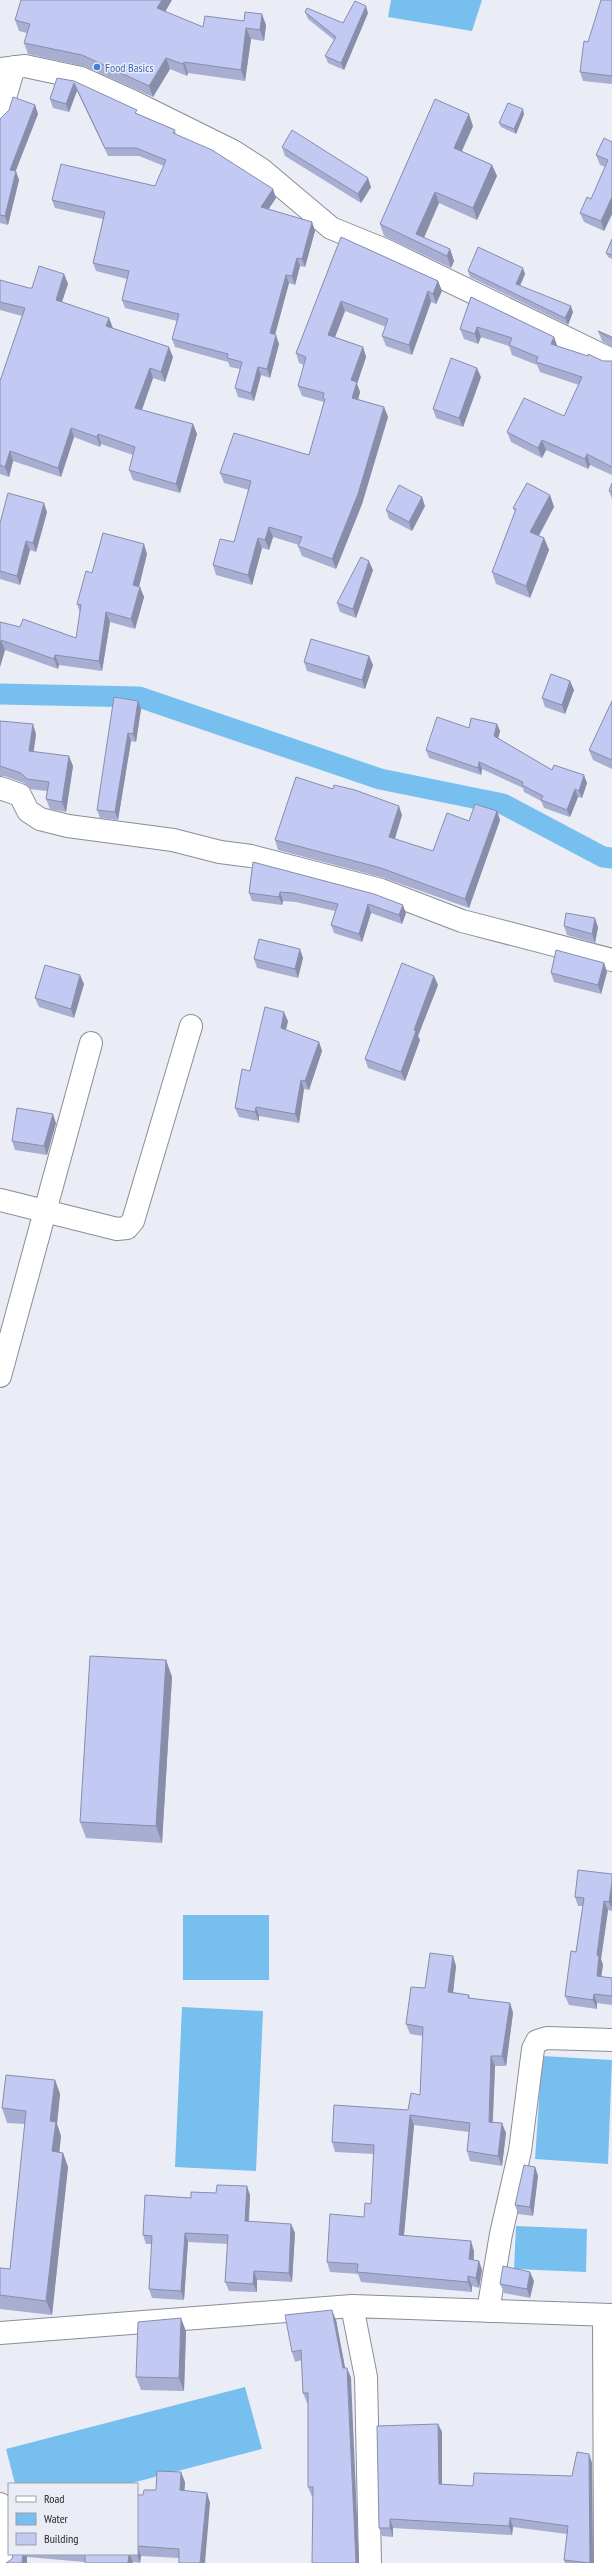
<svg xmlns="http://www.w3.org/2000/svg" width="612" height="2563" font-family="'PT Sans Narrow',sans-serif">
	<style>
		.water { fill: #77bfee }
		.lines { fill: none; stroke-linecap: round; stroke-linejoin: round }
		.canal { stroke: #77bfee; stroke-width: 21 }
		.minor-casing { stroke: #8b8c95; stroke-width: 24 }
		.minor { stroke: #fff; stroke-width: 22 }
		.wall { fill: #a7aed1 }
		.shaded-wall { fill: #888daa }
		.building { fill: #c2caf3; stroke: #888daa }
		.shop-dot { fill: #3f7fe0; stroke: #ebedf6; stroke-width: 1.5 }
		.labels { text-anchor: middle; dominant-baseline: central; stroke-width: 3; stroke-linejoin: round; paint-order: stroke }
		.shop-label { font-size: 12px; fill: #366cbe; stroke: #ebedf6; text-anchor: start }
	</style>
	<rect width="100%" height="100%" fill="#ebedf6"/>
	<path class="water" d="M 391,0 L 482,0 L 472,31 L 388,17 Z
		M 183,1915 L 269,1915 L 269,1980 L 183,1980 Z
		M 182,2007 L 263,2011 L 256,2171 L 175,2167 Z
		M 542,2056 L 612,2060 L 608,2164 L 535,2159 Z
		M 516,2226 L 587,2229 L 586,2272 L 514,2269 Z
		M 245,2387 L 262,2449 L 128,2484 L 15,2484 L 6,2449 Z"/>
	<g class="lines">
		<path class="canal" d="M 0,694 L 139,697 L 380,779 L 503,804 L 603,857 L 612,858"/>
		<defs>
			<path id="minor" d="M 0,69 L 25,66 L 81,78 L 134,102 L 233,151 L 261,169 L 331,228 L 385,250 L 612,360
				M 0,115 L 14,67
				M 0,788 L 20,795 L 28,811 L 40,819 L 68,826 L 173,840 L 220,852 L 251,856 L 381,890 L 462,921 L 612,960
				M 0,1200 L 117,1229 L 127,1228 L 133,1221 L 191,1026
				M 0,1376 L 91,1043
				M 352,2306 L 366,2377 L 370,2563
				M 488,2311 L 501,2234 L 520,2151 L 533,2049 L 537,2041 L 547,2038 L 612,2040
				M 604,2315 L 605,2563
				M 0,2333 L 352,2306 L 612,2315
				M 0,2504 L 6,2539 L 0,2540
				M 5,2563 L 6,2539"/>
		</defs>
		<use href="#minor" class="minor-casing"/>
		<use href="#minor" class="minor"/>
	</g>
	<path class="wall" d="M 612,0 L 612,84 L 583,81 L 580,72 L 588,42 Z
		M 165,12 L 203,27 L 266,25 L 264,41 L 251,39 L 245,81 L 188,73 L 187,76 L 170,69 L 153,97 L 86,67 L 28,54 L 24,43 L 27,33 L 19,31 L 15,20 Z
		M 305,12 L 343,23 L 368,13 L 344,70 L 328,63 L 325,56 L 334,40 L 308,19 Z
		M 74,81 L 138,114 L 175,130 L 176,135 L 273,189 L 276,198 L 268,209 L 312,222 L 315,231 L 305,267 L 300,266 L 295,285 L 289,283 L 275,335 L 279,344 L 270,378 L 261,375 L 254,401 L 238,397 L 235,388 L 240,369 L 230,367 L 228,362 L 175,347 L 172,339 L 177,321 L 125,308 L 122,300 L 127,279 L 96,271 L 93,263 L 103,219 L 55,208 L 52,200 L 155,186 L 164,166 L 139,156 L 108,156 L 77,91 L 69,112 L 53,108 L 50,99 Z
		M 35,105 L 38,114 L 15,171 L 19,180 L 8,225 L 0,223 L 0,119 Z
		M 524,114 L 516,134 L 501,127 L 499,123 Z
		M 473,126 L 462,151 L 492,165 L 497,176 L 477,220 L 439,203 L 424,238 L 450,249 L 454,261 L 451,268 L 384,236 L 380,224 Z
		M 612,142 L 612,214 L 604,231 L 584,222 L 580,213 L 591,199 L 605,167 L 600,165 L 596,155 Z
		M 282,147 L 371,187 L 361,203 L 285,156 Z
		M 341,237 L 438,281 L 442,291 L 436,304 L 431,302 L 412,355 L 386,346 L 382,336 L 386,327 L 345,311 L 335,337 L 363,347 L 366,357 L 357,384 L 360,392 L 358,399 L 384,407 L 388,417 L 362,504 L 336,569 L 302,556 L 298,546 L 299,545 L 273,537 L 269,550 L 262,548 L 252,585 L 216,575 L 213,565 L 234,542 L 249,490 L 224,483 L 220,473 L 309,455 L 324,402 L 302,396 L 298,386 L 304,365 L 299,363 L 296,353 Z
		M 612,239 L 612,259 L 608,257 L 606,253 Z
		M 468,271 L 525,274 L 520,286 L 573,312 L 568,325 L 470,277 Z
		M 64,274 L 68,284 L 62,302 L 109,318 L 112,328 L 173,357 L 165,382 L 153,378 L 142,410 L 193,424 L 197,434 L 180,493 L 133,480 L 129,470 L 133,455 L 101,444 L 100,447 L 74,437 L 61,477 L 13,461 L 9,477 L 0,474 L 0,381 L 22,316 L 0,310 L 0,280 L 29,288 L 32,288 Z
		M 471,297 L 554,337 L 557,346 L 603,361 L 612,361 L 612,475 L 590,465 L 588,469 L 546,450 L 542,458 L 511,442 L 507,432 L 564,416 L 579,385 L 540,372 L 537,365 L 512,355 L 509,346 L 481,337 L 478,344 L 464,339 L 460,329 Z
		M 598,331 L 612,337 L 612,347 L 602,341 Z
		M 481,377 L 463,427 L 436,418 L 433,409 Z
		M 612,483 L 612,499 L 609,491 Z
		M 550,495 L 554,507 L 539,536 L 544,538 L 549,550 L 530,598 L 496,584 L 492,572 L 515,512 L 513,508 Z
		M 425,506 L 412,531 L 389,519 L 386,510 Z
		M 47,512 L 36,552 L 30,550 L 20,585 L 0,579 L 0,523 Z
		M 147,554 L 139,586 L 144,597 L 135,629 L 110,622 L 102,671 L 59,665 L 58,669 L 5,650 L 0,667 L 0,622 L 20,627 L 76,638 L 80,613 L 77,604 L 92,573 Z
		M 373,570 L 356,618 L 340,612 L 337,603 Z
		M 369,656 L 373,665 L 365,689 L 307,671 L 304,662 Z
		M 570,681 L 574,690 L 565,714 L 545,707 L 542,698 Z
		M 138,701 L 141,709 L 136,742 L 131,741 L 118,820 L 100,818 L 97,810 Z
		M 612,701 L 612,769 L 593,760 L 589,750 Z
		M 0,721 L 36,734 L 34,751 L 73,766 L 66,812 L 50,809 L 46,799 L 47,791 L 30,789 L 24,783 L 4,776 L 0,776 Z
		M 497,724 L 500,731 L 498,738 L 552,770 L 587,783 L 582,798 L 578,797 L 570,817 L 544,808 L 541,801 L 524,792 L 523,788 L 482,769 L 481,775 L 429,758 L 426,750 L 469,728 Z
		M 497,811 L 500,820 L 469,908 L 384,878 L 278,850 L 275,840 L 402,815 L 395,839 L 433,851 L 469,821 Z
		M 253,862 L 406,913 L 402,924 L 371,913 L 362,942 L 334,933 L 331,925 L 335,911 L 296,902 L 283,901 L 282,905 L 252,901 L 249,893 Z
		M 564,926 L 598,927 L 595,943 L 567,935 Z
		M 303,958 L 298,978 L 257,968 L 254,959 Z
		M 604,963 L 607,972 L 601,994 L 554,982 L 551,973 Z
		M 84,984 L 74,1018 L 39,1007 L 35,998 Z
		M 438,985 L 418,1036 L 420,1040 L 405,1081 L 368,1068 L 365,1059 Z
		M 288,1021 L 286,1030 L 319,1042 L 322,1051 L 309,1090 L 304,1089 L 299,1123 L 259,1116 L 259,1121 L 239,1117 L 235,1108 L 250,1071 Z
		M 56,1123 L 47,1155 L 15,1150 L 12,1141 Z
		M 166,1660 L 172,1677 L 162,1843 L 86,1838 L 80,1822 Z
		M 612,1874 L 612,1911 L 608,1910 L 601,1959 L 603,1965 L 601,1977 L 612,1978 L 612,2005 L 597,2003 L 597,2009 L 569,2005 L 565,1996 L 576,1952 L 583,1906 L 578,1906 L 575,1897 Z
		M 456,1966 L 453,1992 L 469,1995 L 470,1998 L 510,2003 L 513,2013 L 506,2066 L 495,2066 L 493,2122 L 506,2133 L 502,2166 L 470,2161 L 467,2151 L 469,2132 L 414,2125 L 404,2236 L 474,2251 L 474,2260 L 479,2261 L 482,2270 L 479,2288 L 472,2286 L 472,2292 L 361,2282 L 358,2274 L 330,2272 L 327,2262 L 364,2217 L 371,2204 L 374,2154 L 335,2152 L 332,2142 L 408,2110 L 420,2095 L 423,2036 L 410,2034 L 406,2024 L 425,1988 Z
		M 55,2080 L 60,2094 L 57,2124 L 61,2136 L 59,2152 L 63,2153 L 68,2167 L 52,2315 L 0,2309 L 0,2268 L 10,2269 L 25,2124 L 7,2123 L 2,2108 Z
		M 535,2167 L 538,2176 L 533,2216 L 518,2214 L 515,2205 Z
		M 250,2195 L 249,2222 L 291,2224 L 295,2233 L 292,2282 L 257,2280 L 257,2292 L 229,2291 L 225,2282 L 228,2244 L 188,2242 L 184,2300 L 152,2298 L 149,2289 L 152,2244 L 146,2244 L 143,2235 L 191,2198 Z
		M 534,2281 L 530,2298 L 504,2293 L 500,2284 Z
		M 336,2320 L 345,2368 L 347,2368 L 351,2378 L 313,2497 L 312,2497 L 308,2487 L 308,2403 L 307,2403 L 303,2393 L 302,2360 L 295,2362 L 292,2352 Z
		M 186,2331 L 184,2391 L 141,2390 L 136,2377 Z
		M 438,2424 L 442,2432 L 442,2485 L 473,2486 L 572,2476 L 589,2454 L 592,2463 L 593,2563 L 565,2563 L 564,2560 L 567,2534 L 513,2527 L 512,2535 L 393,2528 L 393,2537 L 382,2536 L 379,2528 Z
		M 185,2482 L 184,2491 L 207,2493 L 210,2503 L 179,2558 L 141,2556 L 140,2563 L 133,2562 L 85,2562 L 27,2557 L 27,2563 L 6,2563 L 12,2559 L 13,2554 L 137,2554 L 137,2495 L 143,2495 L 156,2490 Z"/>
	<path class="shaded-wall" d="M 162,0 L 172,0 L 161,19 L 157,8 Z
		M 366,6 L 368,13 L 344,70 L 341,63 Z
		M 262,14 L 266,25 L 264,41 L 260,30 Z
		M 246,28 L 251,39 L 245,81 L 241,70 Z
		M 166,58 L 170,69 L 153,97 L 149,86 Z
		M 184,62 L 188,73 L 187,76 L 183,64 Z
		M 74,83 L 77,91 L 69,112 L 66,104 Z
		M 35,105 L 38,114 L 13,178 L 10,170 Z
		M 523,109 L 524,114 L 516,134 L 514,129 Z
		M 469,114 L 473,126 L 458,159 L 454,148 Z
		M 492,165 L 497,176 L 477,220 L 473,208 Z
		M 16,171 L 19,180 L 8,225 L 5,216 Z
		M 368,178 L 371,187 L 361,203 L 358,194 Z
		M 273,189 L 276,198 L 264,216 L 261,207 Z
		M 435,192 L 439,203 L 421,244 L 416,234 Z
		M 612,197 L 612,214 L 604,231 L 601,221 Z
		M 312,222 L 315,231 L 305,267 L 302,259 Z
		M 450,249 L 454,261 L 451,268 L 447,256 Z
		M 297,258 L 300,266 L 295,285 L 292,276 Z
		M 523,268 L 525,274 L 518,290 L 516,284 Z
		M 64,274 L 68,284 L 59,310 L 56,300 Z
		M 286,275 L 289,283 L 273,342 L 270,333 Z
		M 438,281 L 442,291 L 436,304 L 433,294 Z
		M 428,291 L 431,302 L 412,355 L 409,345 Z
		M 341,301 L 345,311 L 332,345 L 328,335 Z
		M 571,306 L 573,312 L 568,325 L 565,318 Z
		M 109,318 L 113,328 L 110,336 L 106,326 Z
		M 477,327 L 481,337 L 478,344 L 475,334 Z
		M 276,335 L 279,344 L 270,378 L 267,369 Z
		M 554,337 L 558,348 L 551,344 Z
		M 169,347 L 173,357 L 165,382 L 161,372 Z
		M 363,347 L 366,357 L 357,384 L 360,392 L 356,408 L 352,398 L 351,380 Z
		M 258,367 L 261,375 L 254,401 L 251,393 Z
		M 150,368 L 153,378 L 139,418 L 135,408 Z
		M 477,368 L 481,377 L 463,427 L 459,418 Z
		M 384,407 L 388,417 L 362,504 L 336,569 L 332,559 Z
		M 193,424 L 197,434 L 180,493 L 176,484 Z
		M 71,428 L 74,437 L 61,477 L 58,468 Z
		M 98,434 L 101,444 L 100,447 L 97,437 Z
		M 542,440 L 546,450 L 542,458 L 538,448 Z
		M 10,451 L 13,461 L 9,477 L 5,467 Z
		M 587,454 L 590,465 L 588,469 L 585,459 Z
		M 550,495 L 554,507 L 534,544 L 530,532 Z
		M 422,497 L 425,506 L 412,531 L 409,522 Z
		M 44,503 L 47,512 L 36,552 L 33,543 Z
		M 269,527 L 273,537 L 269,550 L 265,540 Z
		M 258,538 L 262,548 L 252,585 L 248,575 Z
		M 544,538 L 549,550 L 530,598 L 526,586 Z
		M 26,541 L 30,550 L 20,585 L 17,576 Z
		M 144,544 L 147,554 L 137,595 L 133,585 Z
		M 369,561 L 373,570 L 356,618 L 353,609 Z
		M 140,587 L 144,597 L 135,629 L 131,619 Z
		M 106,612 L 110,622 L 102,671 L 99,661 Z
		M 1,640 L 5,650 L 0,667 L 0,644 Z
		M 55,655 L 59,665 L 58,669 L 54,659 Z
		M 369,656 L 373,665 L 365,689 L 362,680 Z
		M 570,681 L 574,690 L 565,714 L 562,705 Z
		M 138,701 L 141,709 L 136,742 L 133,734 Z
		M 33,724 L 36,734 L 32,761 L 29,751 Z
		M 497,724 L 500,731 L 497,743 L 494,736 Z
		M 128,733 L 131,741 L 118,820 L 115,812 Z
		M 69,756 L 73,766 L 66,812 L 62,802 Z
		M 479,762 L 482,769 L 481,775 L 478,768 Z
		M 584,775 L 587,783 L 582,798 L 579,791 Z
		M 575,789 L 578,797 L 570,817 L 567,810 Z
		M 399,806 L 402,815 L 392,847 L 389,837 Z
		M 497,811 L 500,820 L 469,908 L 465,899 Z
		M 280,892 L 283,901 L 282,905 L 279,897 Z
		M 368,904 L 371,913 L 362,942 L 359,934 Z
		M 403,905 L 406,913 L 402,924 L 399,915 Z
		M 595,918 L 598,927 L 595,943 L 592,934 Z
		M 300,949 L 303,958 L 298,978 L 295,969 Z
		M 604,963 L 607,972 L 601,994 L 598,985 Z
		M 80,975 L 84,984 L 74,1018 L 71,1009 Z
		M 434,976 L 438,985 L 418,1036 L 420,1040 L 405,1081 L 401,1072 L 414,1030 Z
		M 284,1012 L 288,1021 L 284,1037 L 281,1028 Z
		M 319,1042 L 322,1051 L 309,1090 L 305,1081 Z
		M 301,1080 L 304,1089 L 299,1123 L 295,1114 Z
		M 256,1107 L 259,1116 L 259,1121 L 255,1112 Z
		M 53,1114 L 56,1123 L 47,1155 L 44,1146 Z
		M 166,1660 L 172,1677 L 162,1843 L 156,1826 Z
		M 612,1882 L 612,1909 L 609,1902 Z
		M 604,1901 L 608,1910 L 601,1959 L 603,1965 L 600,1985 L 597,1976 L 597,1955 Z
		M 453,1956 L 456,1966 L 452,2002 L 448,1992 Z
		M 594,1994 L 597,2003 L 597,2009 L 593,2000 Z
		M 510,2003 L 513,2013 L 506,2066 L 502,2056 Z
		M 491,2056 L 495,2066 L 492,2132 L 489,2122 Z
		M 55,2080 L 60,2094 L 57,2124 L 61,2136 L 58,2166 L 52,2151 L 50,2121 Z
		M 410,2115 L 414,2125 L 403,2245 L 399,2235 Z
		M 502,2123 L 506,2133 L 502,2166 L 498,2156 Z
		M 63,2153 L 68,2167 L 52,2315 L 46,2301 Z
		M 535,2167 L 538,2176 L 533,2216 L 530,2207 Z
		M 247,2186 L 250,2195 L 248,2230 L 245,2221 Z
		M 291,2224 L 295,2233 L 292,2282 L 289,2273 Z
		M 185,2233 L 188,2242 L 184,2300 L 181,2291 Z
		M 471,2241 L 474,2251 L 473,2269 L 469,2259 Z
		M 479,2261 L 482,2270 L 479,2288 L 476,2278 Z
		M 254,2271 L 257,2280 L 257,2292 L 253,2284 Z
		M 530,2272 L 534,2281 L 530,2298 L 527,2289 Z
		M 468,2276 L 472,2286 L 472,2292 L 468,2282 Z
		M 332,2310 L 336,2320 L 347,2378 L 343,2368 Z
		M 181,2318 L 186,2331 L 184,2391 L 179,2378 Z
		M 347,2368 L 351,2378 L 359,2563 L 356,2563 Z
		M 438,2424 L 442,2432 L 442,2493 L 439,2484 Z
		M 589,2454 L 592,2463 L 593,2563 L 590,2563 Z
		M 181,2472 L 185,2482 L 184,2500 L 180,2490 Z
		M 207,2493 L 210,2503 L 205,2563 L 200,2563 Z
		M 510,2518 L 513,2527 L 512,2535 L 509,2526 Z
		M 390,2519 L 393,2528 L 393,2537 L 390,2528 Z
		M 137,2546 L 141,2556 L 140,2563 L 137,2554 Z
		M 23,2554 L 26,2554 L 27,2557 L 27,2563 L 22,2563 Z
		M 129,2554 L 130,2554 L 133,2563 L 128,2563 Z"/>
	<path class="building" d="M 21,0 L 162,0 L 157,8 L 203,27 L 205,16 L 244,21 L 245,12 L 262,14 L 260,30 L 246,28 L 241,70 L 184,62 L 183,64 L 166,58 L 149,86 L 82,55 L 24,43 L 30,24 L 15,20 Z
		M 601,0 L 612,0 L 612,76 L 580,72 L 584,41 L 588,42 Z
		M 355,1 L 366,6 L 341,63 L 325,56 L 336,37 L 305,12 L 307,8 L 343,23 Z
		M 57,78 L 74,81 L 126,105 L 137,110 L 135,113 L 175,130 L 173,133 L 212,150 L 273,189 L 261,207 L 312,222 L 302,259 L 297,258 L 292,276 L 286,275 L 270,333 L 276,335 L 267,369 L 258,367 L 251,393 L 235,388 L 242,362 L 227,358 L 228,354 L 172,339 L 179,314 L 122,300 L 129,271 L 93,263 L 105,212 L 52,200 L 61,164 L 155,186 L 166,160 L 136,148 L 105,148 L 74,83 L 66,104 L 50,99 Z
		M 13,97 L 35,105 L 10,170 L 16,171 L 5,216 L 0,215 L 0,119 L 9,110 Z
		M 435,99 L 469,114 L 454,148 L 492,165 L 473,208 L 435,192 L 416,234 L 450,249 L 447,256 L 380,224 Z
		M 508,103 L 523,109 L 514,129 L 499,123 Z
		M 292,130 L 368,178 L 358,194 L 282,147 Z
		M 604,138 L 612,142 L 612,197 L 601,221 L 580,213 L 587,197 L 591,199 L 608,160 L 596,155 Z
		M 341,237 L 438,281 L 433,294 L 428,291 L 409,345 L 382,336 L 388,319 L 341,301 L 328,335 L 363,347 L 351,380 L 357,382 L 352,398 L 384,407 L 358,494 L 332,559 L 298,546 L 302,537 L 269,527 L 265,540 L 258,538 L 248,575 L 213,565 L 220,539 L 234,542 L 251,481 L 220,473 L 234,433 L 309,455 L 325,399 L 323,398 L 324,393 L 298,386 L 306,357 L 296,353 Z
		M 612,239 L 612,255 L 606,253 Z
		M 478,247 L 523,268 L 516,284 L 571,306 L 565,318 L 468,271 Z
		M 39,266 L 64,274 L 56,300 L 109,318 L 106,326 L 169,347 L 161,372 L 150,368 L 135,408 L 193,424 L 176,484 L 129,470 L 135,447 L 98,434 L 97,437 L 71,428 L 58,468 L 10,451 L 5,467 L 0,465 L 0,381 L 25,308 L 0,302 L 0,280 L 29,288 L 32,288 Z
		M 471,297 L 554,337 L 551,344 L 588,356 L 588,354 L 603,361 L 612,361 L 612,467 L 587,454 L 585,459 L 542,440 L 538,448 L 507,432 L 524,398 L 564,416 L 582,377 L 536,362 L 538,357 L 509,345 L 512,338 L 477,327 L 475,334 L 460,329 Z
		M 598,331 L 612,337 L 612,339 Z
		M 451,358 L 477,368 L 459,418 L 433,409 Z
		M 527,483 L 550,495 L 530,532 L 544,538 L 526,586 L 492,572 L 516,509 L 513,508 Z
		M 612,483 L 612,492 L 609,491 Z
		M 399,485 L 422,497 L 409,522 L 386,510 Z
		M 8,493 L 44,503 L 33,543 L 26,541 L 17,576 L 0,571 L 0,523 Z
		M 103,533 L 144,544 L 133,585 L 140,587 L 131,619 L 106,612 L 99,661 L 55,655 L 54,659 L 1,640 L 0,644 L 0,622 L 20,627 L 23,619 L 76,638 L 81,605 L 77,604 L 86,571 L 92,573 Z
		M 361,557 L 369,561 L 353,609 L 337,603 Z
		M 311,639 L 369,656 L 362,680 L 304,662 Z
		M 551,674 L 570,681 L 562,705 L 542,698 Z
		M 114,697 L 138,701 L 133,734 L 128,733 L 115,812 L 97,810 Z
		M 612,701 L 612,760 L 589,750 Z
		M 437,717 L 469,728 L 471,718 L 497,724 L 494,736 L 552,770 L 554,765 L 584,775 L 579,791 L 575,789 L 567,810 L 541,800 L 543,796 L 522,785 L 523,782 L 479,762 L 478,768 L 426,750 Z
		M 0,721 L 33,724 L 29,751 L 69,756 L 62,802 L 46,799 L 49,782 L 27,779 L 21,773 L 0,766 Z
		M 296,777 L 333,789 L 334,785 L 355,790 L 399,806 L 389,837 L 433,851 L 447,813 L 469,821 L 475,804 L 497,811 L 465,899 L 381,868 L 275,840 Z
		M 253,862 L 374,894 L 403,905 L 399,915 L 368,904 L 359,934 L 331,925 L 338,904 L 293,893 L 280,892 L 279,897 L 249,893 Z
		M 566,913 L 595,918 L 592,934 L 564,926 Z
		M 259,939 L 300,949 L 295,969 L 254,959 Z
		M 556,950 L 604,963 L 598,985 L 551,973 Z
		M 402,963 L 434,976 L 414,1030 L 416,1031 L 401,1072 L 365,1059 Z
		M 45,965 L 80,975 L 71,1009 L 35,998 Z
		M 265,1007 L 284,1012 L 281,1028 L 319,1042 L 305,1081 L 301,1080 L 295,1114 L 256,1107 L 255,1112 L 235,1108 L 242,1069 L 250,1071 Z
		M 17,1108 L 53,1114 L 44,1146 L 12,1141 Z
		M 90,1656 L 166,1660 L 156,1826 L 80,1822 Z
		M 578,1870 L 612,1874 L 612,1882 L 609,1902 L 604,1901 L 597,1955 L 599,1956 L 597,1976 L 612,1978 L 612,1996 L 594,1994 L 593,2000 L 565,1996 L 571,1951 L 576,1952 L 584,1898 L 575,1897 Z
		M 430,1953 L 453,1956 L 448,1992 L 469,1995 L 468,1998 L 510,2003 L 502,2056 L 491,2056 L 489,2122 L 502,2123 L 498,2156 L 467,2151 L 470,2123 L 410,2115 L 399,2235 L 471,2241 L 469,2259 L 479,2261 L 476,2278 L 468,2276 L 468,2282 L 357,2272 L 358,2264 L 327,2262 L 330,2214 L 364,2217 L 365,2203 L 371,2204 L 374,2145 L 332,2142 L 334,2105 L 408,2110 L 411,2093 L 420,2095 L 423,2027 L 406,2024 L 411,1987 L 425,1988 Z
		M 6,2075 L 55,2080 L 50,2121 L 56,2122 L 52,2151 L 63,2153 L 46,2301 L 0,2295 L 0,2268 L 10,2269 L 26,2111 L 2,2108 Z
		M 524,2165 L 535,2167 L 530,2207 L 515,2205 Z
		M 217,2185 L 247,2186 L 245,2221 L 291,2224 L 289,2273 L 254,2271 L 253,2284 L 225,2282 L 228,2235 L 185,2233 L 181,2291 L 149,2289 L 152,2236 L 143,2235 L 145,2195 L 191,2198 L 191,2192 L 216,2193 Z
		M 503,2266 L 530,2272 L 527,2289 L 500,2284 Z
		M 332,2310 L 343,2368 L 347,2368 L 356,2563 L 312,2563 L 313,2487 L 308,2487 L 308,2393 L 303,2393 L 301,2350 L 292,2352 L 285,2315 Z
		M 181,2318 L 179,2378 L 136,2377 L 138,2322 Z
		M 438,2424 L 439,2484 L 473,2486 L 474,2473 L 572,2476 L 577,2452 L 589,2454 L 590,2563 L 564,2560 L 568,2526 L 510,2518 L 509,2526 L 390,2519 L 390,2528 L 379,2528 L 377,2426 Z
		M 157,2471 L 181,2472 L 180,2490 L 207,2493 L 200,2563 L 179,2563 L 179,2549 L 137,2546 L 137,2495 L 143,2495 L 144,2490 L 156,2490 Z
		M 13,2554 L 23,2554 L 22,2563 L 6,2563 L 12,2559 Z
		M 85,2554 L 129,2554 L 128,2563 L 85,2563 Z"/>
	<circle class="shop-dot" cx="97" cy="67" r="4"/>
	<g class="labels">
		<g class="shop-label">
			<text x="105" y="67">Food Basics</text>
		</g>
	</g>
	<rect x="8" y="2483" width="130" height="72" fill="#ebedf6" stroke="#9d9ea5"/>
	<rect x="16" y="2496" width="20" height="6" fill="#ffffff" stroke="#9d9ea5"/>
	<text x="44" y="2503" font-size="12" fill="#28282c">Road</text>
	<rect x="16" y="2513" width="20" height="12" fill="#77bfee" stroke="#9d9ea5"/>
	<text x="44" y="2523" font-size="12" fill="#28282c">Water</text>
	<rect x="16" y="2533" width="20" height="12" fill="#c2caf3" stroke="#9d9ea5"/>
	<text x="44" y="2543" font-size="12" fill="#28282c">Building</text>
</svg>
